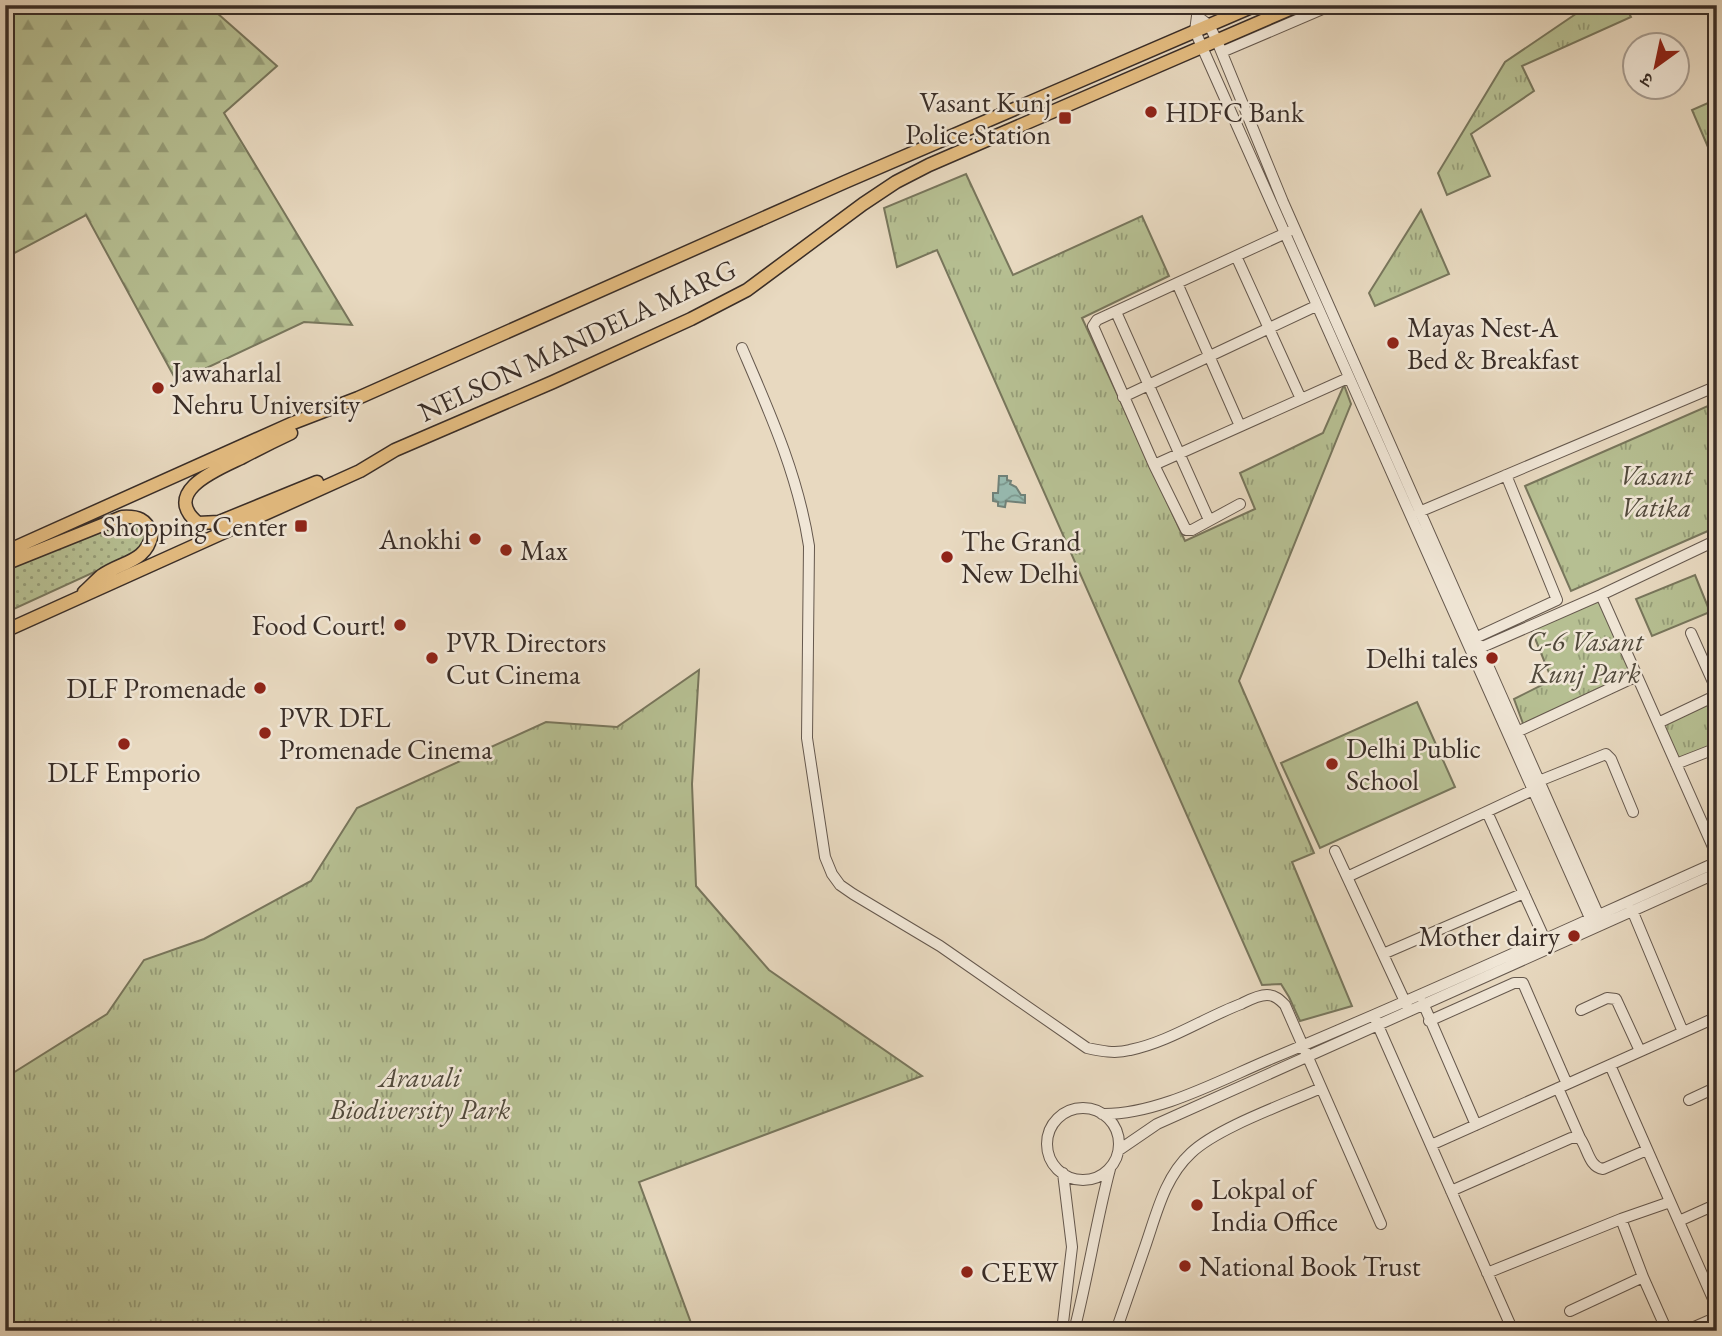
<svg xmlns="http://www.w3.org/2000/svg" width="1722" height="1336" font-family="'EB Garamond','Noto Serif Devanagari',serif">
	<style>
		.grass { fill: url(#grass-dots); stroke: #78765c; stroke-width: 2 }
		.forest { fill: url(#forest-firs); stroke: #78765c; stroke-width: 2 }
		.park { fill: url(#park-tufts); stroke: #78765c; stroke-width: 2 }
		.pitch { fill: #b6bf92; stroke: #78765c; stroke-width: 2 }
		.water { fill: url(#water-waves); stroke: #718279; stroke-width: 2 }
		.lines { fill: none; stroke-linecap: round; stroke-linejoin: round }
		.minor-casing { stroke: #65584d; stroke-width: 12 }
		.major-casing { stroke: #392d27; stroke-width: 15 }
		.minor { stroke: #f0e6d6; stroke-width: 10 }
		.major { stroke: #e4bc80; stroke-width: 12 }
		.poi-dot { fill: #8f2418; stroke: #f0e6d6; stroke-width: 2.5 }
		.labels { text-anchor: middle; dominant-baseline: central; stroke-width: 5; stroke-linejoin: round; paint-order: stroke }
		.poi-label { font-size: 28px; fill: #392d27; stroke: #f0e6d6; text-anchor: start }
		.street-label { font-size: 28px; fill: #392d27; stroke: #f0e6d6 }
		.park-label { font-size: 28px; font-style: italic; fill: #524a3c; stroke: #f0e6d6 }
	</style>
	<defs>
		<pattern id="grass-dots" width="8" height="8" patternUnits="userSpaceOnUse" patternTransform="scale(1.75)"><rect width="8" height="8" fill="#b6bf92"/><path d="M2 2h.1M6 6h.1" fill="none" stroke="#959c77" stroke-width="1.8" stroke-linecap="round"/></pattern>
		<pattern id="forest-firs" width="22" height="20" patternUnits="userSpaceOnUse" patternTransform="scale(1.75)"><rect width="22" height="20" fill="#b6bf92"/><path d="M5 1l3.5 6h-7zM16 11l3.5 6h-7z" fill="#959c77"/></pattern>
		<pattern id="park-tufts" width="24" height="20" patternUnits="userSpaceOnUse" patternTransform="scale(1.75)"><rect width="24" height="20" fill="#b6bf92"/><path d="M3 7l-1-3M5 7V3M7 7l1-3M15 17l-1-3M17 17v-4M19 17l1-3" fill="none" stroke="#959c77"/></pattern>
		<pattern id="water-waves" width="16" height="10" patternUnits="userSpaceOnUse" patternTransform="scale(1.75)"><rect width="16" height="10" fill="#97bab0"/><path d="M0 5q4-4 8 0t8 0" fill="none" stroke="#7c988f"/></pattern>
	</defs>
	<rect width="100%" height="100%" fill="#e8d9c0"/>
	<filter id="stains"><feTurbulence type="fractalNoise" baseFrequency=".00286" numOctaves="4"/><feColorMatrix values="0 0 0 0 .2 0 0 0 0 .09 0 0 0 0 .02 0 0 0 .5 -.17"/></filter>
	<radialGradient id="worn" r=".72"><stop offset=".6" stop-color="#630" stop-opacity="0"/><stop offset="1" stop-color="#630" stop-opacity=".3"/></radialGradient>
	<path class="grass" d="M 128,522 C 151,525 149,539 136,553 L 5,613 L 5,570 L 118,524 Z"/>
	<path class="forest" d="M 5,5 L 208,5 L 277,66 L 224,113 L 352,325 L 304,322 L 177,382 L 86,215 L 5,258 Z"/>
	<path class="park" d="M 1589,5 L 1625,5 L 1631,17 L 1522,66 L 1534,91 L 1471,134 L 1490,176 L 1447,195 L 1438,173 L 1505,62 Z
		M 1717,99 L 1717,160 L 1714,161 L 1692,110 Z
		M 966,174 L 1013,275 L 1142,216 L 1169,276 L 1082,318 L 1185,541 L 1255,509 L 1240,473 L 1323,433 L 1344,385 L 1351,404 L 1239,681 L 1314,853 L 1292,862 L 1352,1006 L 1300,1021 L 1289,997 L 1281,984 L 1262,985 L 937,250 L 897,267 L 884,208 Z
		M 1421,210 L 1449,274 L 1375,306 L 1369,293 Z
		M 1717,402 L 1717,527 L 1571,591 L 1525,486 Z
		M 1695,575 L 1710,612 L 1652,636 L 1636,599 Z
		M 1598,596 L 1637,676 L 1525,729 L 1514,699 L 1552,680 L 1530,626 Z
		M 699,670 L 692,784 L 696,886 L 769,970 L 922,1076 L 639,1182 L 694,1331 L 5,1331 L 5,1078 L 107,1014 L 144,960 L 204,939 L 311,881 L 357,808 L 546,722 L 617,727 Z
		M 1717,696 L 1717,747 L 1676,764 L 1658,723 Z"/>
	<path class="pitch" d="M 1417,702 L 1455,787 L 1320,848 L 1281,763 Z"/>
	<path class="water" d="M 999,476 L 1007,476 L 1007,480 L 1011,481 L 1010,484 L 1016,487 L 1021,495 L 1025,495 L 1025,503 L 1006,501 L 1005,507 L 998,506 L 998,502 L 993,501 L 993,493 L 998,493 Z"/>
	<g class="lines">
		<defs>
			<path id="minor" d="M 1227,5 L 1227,18
				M 1222,52 L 1332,5
				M 1236,256 L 1301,399
				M 1177,283 L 1240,426
				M 1116,312 L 1209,520
				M 742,348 C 770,413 798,475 809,546 L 807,738 L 825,857 L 832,874 L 840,885 L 853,894 L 940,946 L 1087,1048 C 1101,1051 1115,1054 1130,1050 C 1169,1042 1204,1018 1241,1004 C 1249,1000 1258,995 1267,995 C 1275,995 1280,1000 1285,1005 L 1381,1224
				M 1123,397 L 1316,306
				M 1154,465 L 1348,378
				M 1240,504 L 1192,530 L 1186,530 L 1154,465 L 1093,326 L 1097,320 L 1288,232
				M 1419,512 L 1717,386
				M 1601,595 L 1717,856
				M 1691,633 L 1717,691
				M 1475,638 L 1557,600 L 1506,475
				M 1480,648 L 1601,595 L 1717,540
				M 1658,723 L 1717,695
				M 1517,732 L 1637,676
				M 1676,764 L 1717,748
				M 1539,781 L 1606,754 L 1611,759 L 1633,812
				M 1487,812 L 1546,942
				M 1335,851 L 1407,1006
				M 1347,877 L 1533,790
				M 1632,910 L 1683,1032
				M 1594,927 L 1202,47 L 1195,31 L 1197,16 L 1209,25 L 1217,41 L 1283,202 L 1602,923
				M 1383,954 L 1524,893
				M 1423,1003 L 1476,1125
				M 1581,1010 L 1607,998 L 1616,999 L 1640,1051
				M 1376,1021 L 1513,1331
				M 1429,1021 L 1514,983 L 1523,983 L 1567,1084
				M 1610,1065 L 1717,1308
				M 1558,1088 L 1580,1138
				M 1689,1100 L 1717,1087
				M1047 1144a36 36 0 1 1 72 0a36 36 0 1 1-72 0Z
				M 1102,1114 C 1158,1115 1222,1079 1273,1058 C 1422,996 1569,928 1717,862
				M 1431,1145 L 1717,1017
				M 1119,1150 L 1157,1124 L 1717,873
				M 1451,1191 L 1571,1138 L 1580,1138 C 1588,1149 1589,1167 1603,1169 L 1647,1150
				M 1679,1221 L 1717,1204
				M 1487,1273 L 1621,1219 L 1670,1202
				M 1643,1277 L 1667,1331
				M 1570,1311 L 1643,1277 L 1621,1219
				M 1062,1331 L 1072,1247 L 1063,1173
				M 1074,1331 C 1088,1277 1096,1222 1110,1169
				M 1116,1331 C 1126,1302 1136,1273 1146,1244 C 1157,1212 1165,1177 1191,1153 C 1217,1128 1285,1104 1321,1088
				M 1685,1331 L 1717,1317"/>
			<path id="major" d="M 291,433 C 274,441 258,449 241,458 C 218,469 160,492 198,523 L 219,522 L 317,482
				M 5,552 L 293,423 L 358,398 L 845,182 L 1256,5
				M 5,564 L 122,517 C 138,516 146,519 152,534 C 146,563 122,561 101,576 C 95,581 90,587 84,592
				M 5,631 L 360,471 L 395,450 L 553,382 L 691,319 L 747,290 L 863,204 L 896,182 L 929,165 L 1299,5"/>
		</defs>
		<use href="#minor" class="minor-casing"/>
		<use href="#major" class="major-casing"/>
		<use href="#minor" class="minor"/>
		<use href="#major" class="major"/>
	</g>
	<g class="poi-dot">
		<circle cx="1151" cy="112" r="7"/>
		<rect x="1058" y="111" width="14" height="14" rx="3.5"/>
		<circle cx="1393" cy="343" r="7"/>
		<circle cx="158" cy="388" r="7"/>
		<rect x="294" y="519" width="14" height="14" rx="3.5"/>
		<circle cx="475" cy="539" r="7"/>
		<circle cx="506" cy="550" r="7"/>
		<circle cx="947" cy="557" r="7"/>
		<circle cx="400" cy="625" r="7"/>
		<circle cx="432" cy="658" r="7"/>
		<circle cx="1492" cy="658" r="7"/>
		<circle cx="260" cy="688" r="7"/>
		<circle cx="265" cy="733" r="7"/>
		<circle cx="124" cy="744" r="7"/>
		<circle cx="1332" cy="764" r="7"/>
		<circle cx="1574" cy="936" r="7"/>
		<circle cx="1197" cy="1205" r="7"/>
		<circle cx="1185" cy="1266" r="7"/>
		<circle cx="967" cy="1272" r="7"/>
	</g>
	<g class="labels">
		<g class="poi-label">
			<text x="1051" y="102" text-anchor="end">Vasant Kunj<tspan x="1051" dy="32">Police Station</tspan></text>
			<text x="1165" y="112">HDFC Bank</text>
			<text x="1407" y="327">Mayas Nest-A<tspan x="1407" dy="32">Bed &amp; Breakfast</tspan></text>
			<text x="172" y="372">Jawaharlal<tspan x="172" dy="32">Nehru University</tspan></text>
			<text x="287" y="526" text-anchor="end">Shopping Center</text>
			<text x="461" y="539" text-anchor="end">Anokhi</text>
			<text x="961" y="541">The Grand<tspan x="961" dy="32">New Delhi</tspan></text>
			<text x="520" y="550">Max</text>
			<text x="386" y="625" text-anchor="end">Food Court!</text>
			<text x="446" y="642">PVR Directors<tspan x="446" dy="32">Cut Cinema</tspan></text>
			<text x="1478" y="658" text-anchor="end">Delhi tales</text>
			<text x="246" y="688" text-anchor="end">DLF Promenade</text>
			<text x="279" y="717">PVR DFL<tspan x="279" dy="32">Promenade Cinema</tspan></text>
			<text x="1346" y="748">Delhi Public<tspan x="1346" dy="32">School</tspan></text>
			<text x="124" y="772" text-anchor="middle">DLF Emporio</text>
			<text x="1560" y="936" text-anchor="end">Mother dairy</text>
			<text x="1211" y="1189">Lokpal of<tspan x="1211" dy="32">India Office</tspan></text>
			<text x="1199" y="1266">National Book Trust</text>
			<text x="981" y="1272">CEEW</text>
		</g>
		<g class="street-label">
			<text transform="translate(577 340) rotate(-25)">NELSON MANDELA MARG</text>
		</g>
		<g class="park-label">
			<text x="1656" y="475">Vasant<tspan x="1656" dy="32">Vatika</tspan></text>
			<text x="1585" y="641">C-6 Vasant<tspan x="1585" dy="32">Kunj Park</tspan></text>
			<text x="420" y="1077">Aravali<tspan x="420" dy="32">Biodiversity Park</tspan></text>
		</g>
	</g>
	<rect width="1722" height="1336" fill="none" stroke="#e8d9c0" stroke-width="28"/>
	<rect x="7" y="7" width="1708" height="1322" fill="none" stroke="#392d27" stroke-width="3.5"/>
	<rect x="14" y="14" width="1694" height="1308" fill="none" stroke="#392d27" stroke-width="2"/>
	<g transform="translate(1656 66) rotate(213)"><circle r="33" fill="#f0e6d6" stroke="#a79c90" stroke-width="2"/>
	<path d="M0-5L12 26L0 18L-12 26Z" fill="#8f2418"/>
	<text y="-10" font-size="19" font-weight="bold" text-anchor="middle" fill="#392d27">उ</text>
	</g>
	<rect width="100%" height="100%" filter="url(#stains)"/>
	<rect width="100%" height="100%" fill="url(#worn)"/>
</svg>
